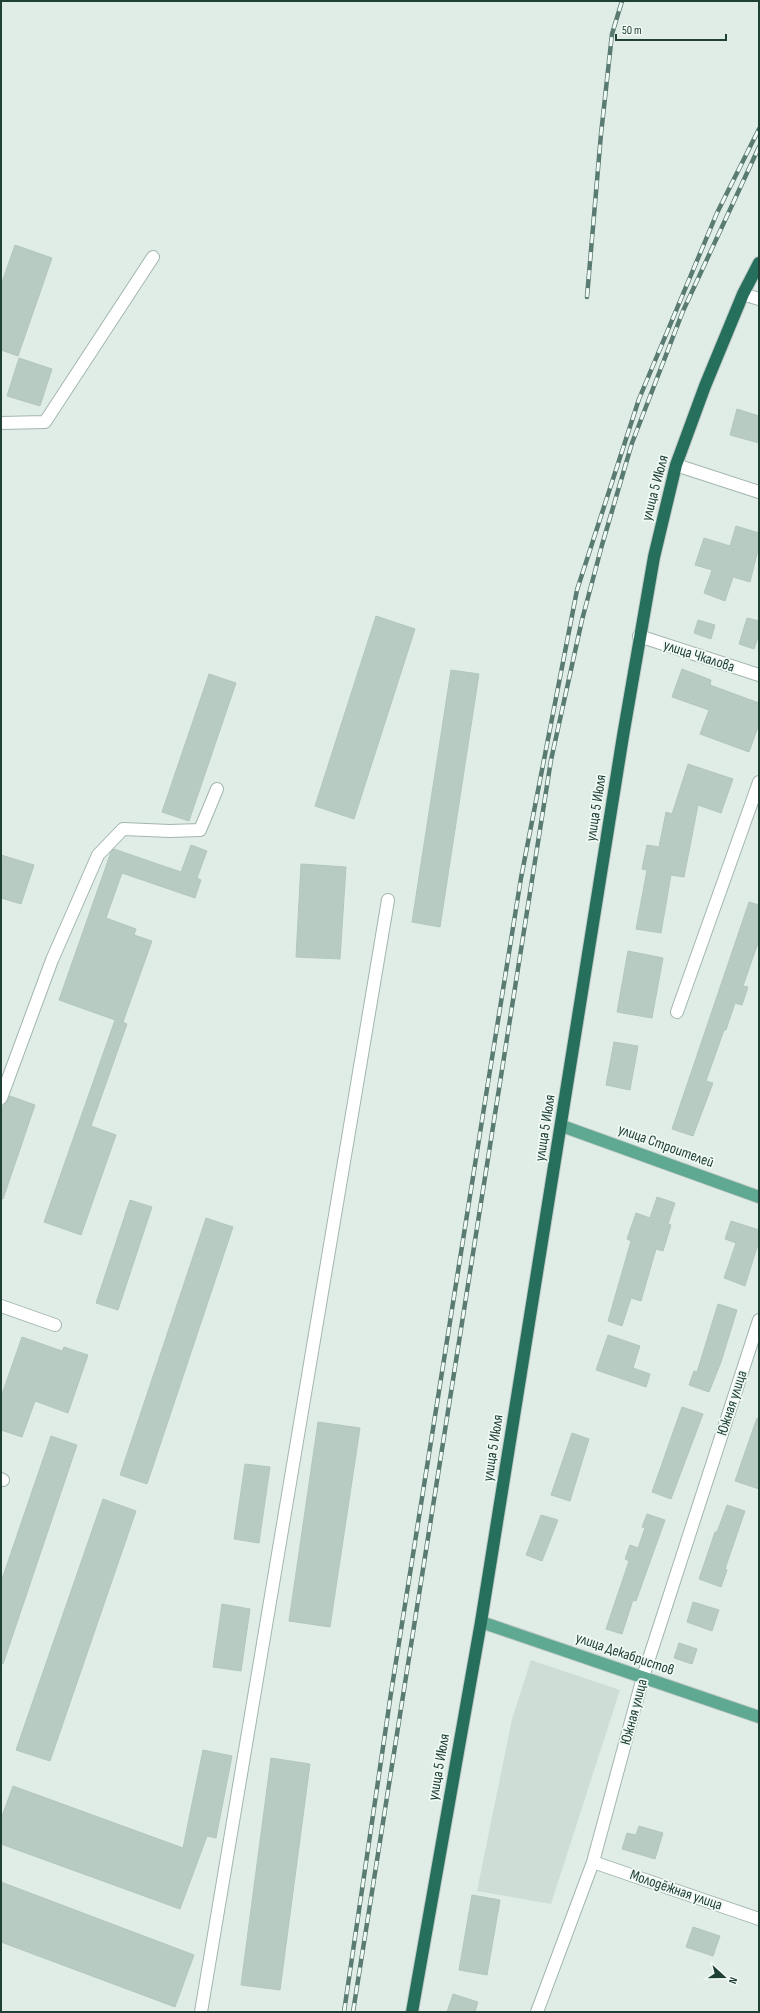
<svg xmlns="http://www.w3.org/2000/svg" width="760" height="2013" font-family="'Sofia Sans Condensed',sans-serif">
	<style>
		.built { fill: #ceddd6 }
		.building { fill: #b8cbc2; stroke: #b2c7be }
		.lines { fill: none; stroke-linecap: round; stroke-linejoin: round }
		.minor-casing { stroke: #a2b6ae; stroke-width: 14 }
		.major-casing { stroke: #c0cac6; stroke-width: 14 }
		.highway-casing { stroke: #c0cac6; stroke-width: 14 }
		.minor { stroke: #fff; stroke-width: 12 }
		.major { stroke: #5fa892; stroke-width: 12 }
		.highway { stroke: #276f5d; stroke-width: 12 }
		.rail-casing { stroke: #597b71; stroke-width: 4.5 }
		.rail { stroke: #f1f9f5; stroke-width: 3; stroke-dasharray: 9; stroke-linecap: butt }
		.labels { text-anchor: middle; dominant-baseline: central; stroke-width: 3.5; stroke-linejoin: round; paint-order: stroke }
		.street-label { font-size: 15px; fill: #1f4035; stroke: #f1f9f5 }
	</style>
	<rect width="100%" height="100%" fill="#e0ede7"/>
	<path class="built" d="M 531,1660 L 620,1690 L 551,1904 L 477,1891 L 512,1719 Z"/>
	<path class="building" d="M 15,245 L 52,258 L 18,356 L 1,350 L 1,285 Z
		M 19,358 L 52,369 L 40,406 L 7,396 Z
		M 737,409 L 759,416 L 759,443 L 730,435 Z
		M 736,526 L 759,533 L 759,546 L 750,582 L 733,577 L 725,601 L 704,593 L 712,570 L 695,565 L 704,538 L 730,546 Z
		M 376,616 L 415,629 L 354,819 L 315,806 Z
		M 747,618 L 759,621 L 759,635 L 754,649 L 739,644 Z
		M 698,620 L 715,625 L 711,639 L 694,633 Z
		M 682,669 L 711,680 L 710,685 L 759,703 L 759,724 L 749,752 L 700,734 L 709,710 L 672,697 Z
		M 451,670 L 479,674 L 440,927 L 412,922 Z
		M 209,674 L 236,683 L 189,821 L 162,812 Z
		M 688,764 L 733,779 L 721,813 L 698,805 L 684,877 L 671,875 L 661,933 L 636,929 L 647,870 L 642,869 L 647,845 L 659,847 L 666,812 L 672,814 Z
		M 191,845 L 207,851 L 197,878 L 201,880 L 195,898 L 122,873 L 106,918 L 136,929 L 134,935 L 152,941 L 123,1022 L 127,1024 L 91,1126 L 116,1135 L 81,1235 L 44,1222 L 115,1020 L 59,1000 L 111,852 L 114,849 L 181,872 Z
		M 1,855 L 34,865 L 21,904 L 1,898 Z
		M 301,864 L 346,867 L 340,959 L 296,957 Z
		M 749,902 L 759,905 L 759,940 L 743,986 L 748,987 L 742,1005 L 735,1003 L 726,1030 L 724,1030 L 706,1081 L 713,1083 L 693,1136 L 672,1129 Z
		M 628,951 L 663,958 L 652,1018 L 617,1012 Z
		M 614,1042 L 638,1046 L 630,1090 L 606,1085 Z
		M 10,1096 L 35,1105 L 3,1199 L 1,1198 L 1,1109 Z
		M 657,1197 L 675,1203 L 668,1224 L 671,1225 L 663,1251 L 656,1249 L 641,1301 L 631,1298 L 622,1326 L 608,1321 L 631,1241 L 627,1239 L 636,1213 L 650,1218 Z
		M 130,1200 L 152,1207 L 118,1310 L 96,1303 Z
		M 206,1218 L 233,1227 L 147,1484 L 120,1475 Z
		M 731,1221 L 759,1230 L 759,1241 L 745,1286 L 724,1278 L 736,1243 L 725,1239 Z
		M 718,1304 L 737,1310 L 721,1362 L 709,1392 L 689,1385 L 694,1371 L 697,1372 Z
		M 608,1335 L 640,1346 L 633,1368 L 650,1374 L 646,1387 L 596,1370 Z
		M 22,1337 L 62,1351 L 64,1347 L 88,1355 L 68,1413 L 35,1401 L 22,1437 L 1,1430 L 1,1397 Z
		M 682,1407 L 703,1414 L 671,1499 L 652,1492 Z
		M 757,1418 L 759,1419 L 759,1489 L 735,1481 Z
		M 318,1422 L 360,1428 L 330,1627 L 289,1621 Z
		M 572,1433 L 589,1439 L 570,1501 L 551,1495 Z
		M 51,1436 L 77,1445 L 3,1664 L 1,1663 L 1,1582 Z
		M 245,1464 L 270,1467 L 259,1543 L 234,1539 Z
		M 103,1499 L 136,1511 L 50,1761 L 16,1750 Z
		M 727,1505 L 745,1511 L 725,1569 L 727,1570 L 721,1587 L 699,1579 L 715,1532 L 717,1532 Z
		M 647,1514 L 665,1520 L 636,1601 L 633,1600 L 622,1634 L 606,1629 L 629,1561 L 625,1559 L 630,1545 L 638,1548 L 645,1528 L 642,1527 Z
		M 541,1515 L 558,1520 L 542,1561 L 526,1555 Z
		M 693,1602 L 719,1610 L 712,1631 L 687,1622 Z
		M 222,1604 L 250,1609 L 241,1671 L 213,1667 Z
		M 679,1643 L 697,1649 L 692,1664 L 674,1658 Z
		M 203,1750 L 232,1756 L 216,1838 L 207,1836 L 180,1909 L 1,1844 L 1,1819 L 13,1786 L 183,1848 Z
		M 271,1758 L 310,1764 L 280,1990 L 241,1985 Z
		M 639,1826 L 663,1833 L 655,1859 L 622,1849 L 627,1833 L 636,1835 Z
		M 1,1882 L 194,1955 L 175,2007 L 1,1942 Z
		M 472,1895 L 500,1900 L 487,1975 L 459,1970 Z
		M 693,1927 L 720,1936 L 713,1956 L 686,1947 Z
		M 453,1994 L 478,2002 L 475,2012 L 447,2012 Z"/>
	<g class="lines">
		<defs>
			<path id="minor" d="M 743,294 L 759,299
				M 1,423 L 45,422 L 153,257
				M 676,465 L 759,492
				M 639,636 L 759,675
				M 677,1012 L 759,782
				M 1,1098 L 52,960 L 98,855 L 123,829 L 170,831 L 200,830 L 217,789
				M 1,1306 L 55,1325
				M 1,1479 L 3,1480
				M 593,1862 L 759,1919
				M 201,2012 L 388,900
				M 537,2012 L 593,1862 L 643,1677 L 759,1320"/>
			<path id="major" d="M 562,1126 L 759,1197
				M 481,1622 L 759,1717"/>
			<path id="highway" d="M 412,2012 L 481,1622 L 623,736 L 654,557 L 676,465 L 705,386 L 743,294 L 759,263"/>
		</defs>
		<use href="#minor" class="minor-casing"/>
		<use href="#major" class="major-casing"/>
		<use href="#highway" class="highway-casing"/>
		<use href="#minor" class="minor"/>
		<use href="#major" class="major"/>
		<use href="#highway" class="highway"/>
		<defs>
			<path id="rail" d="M 587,297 L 601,134 L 612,34 L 622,1
				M 344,2012 L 391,1693 L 487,1089 L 521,878 L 577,590 L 639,399 L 717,213 L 759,129
				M 353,2012 L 551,760 L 582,620 L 602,545 L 632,443 L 683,311 L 759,147"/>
		</defs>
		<use href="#rail" class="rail-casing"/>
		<use href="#rail" class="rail"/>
	</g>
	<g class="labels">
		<g class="street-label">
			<text transform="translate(655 488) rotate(-75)">улица 5 Июля</text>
			<text transform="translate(699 656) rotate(18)">улица Чкалова</text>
			<text transform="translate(596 808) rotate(-81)">улица 5 Июля</text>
			<text transform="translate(545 1128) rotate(-81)">улица 5 Июля</text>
			<text transform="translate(666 1146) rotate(20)">улица Строителей</text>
			<text transform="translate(732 1403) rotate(-72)">Южная улица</text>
			<text transform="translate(493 1448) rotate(-81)">улица 5 Июля</text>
			<text transform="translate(625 1654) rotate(19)">улица Декабристов</text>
			<text transform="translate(634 1712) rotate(-75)">Южная улица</text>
			<text transform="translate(439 1767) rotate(-80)">улица 5 Июля</text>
			<text transform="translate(676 1890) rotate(19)">Молодёжная улица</text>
		</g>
	</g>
	<rect width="760" height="2013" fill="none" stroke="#1f4035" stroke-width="4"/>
	<g transform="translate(724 1977) rotate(111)" stroke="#f1f9f5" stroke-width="3" paint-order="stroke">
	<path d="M0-3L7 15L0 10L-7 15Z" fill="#1f4035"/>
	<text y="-6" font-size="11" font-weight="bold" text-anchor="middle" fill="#1f4035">N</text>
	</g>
	<path d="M616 34v6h110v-6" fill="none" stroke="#1f4035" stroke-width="2"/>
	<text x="622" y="34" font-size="12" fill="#1f4035" stroke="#f1f9f5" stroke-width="3" paint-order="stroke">50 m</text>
</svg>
